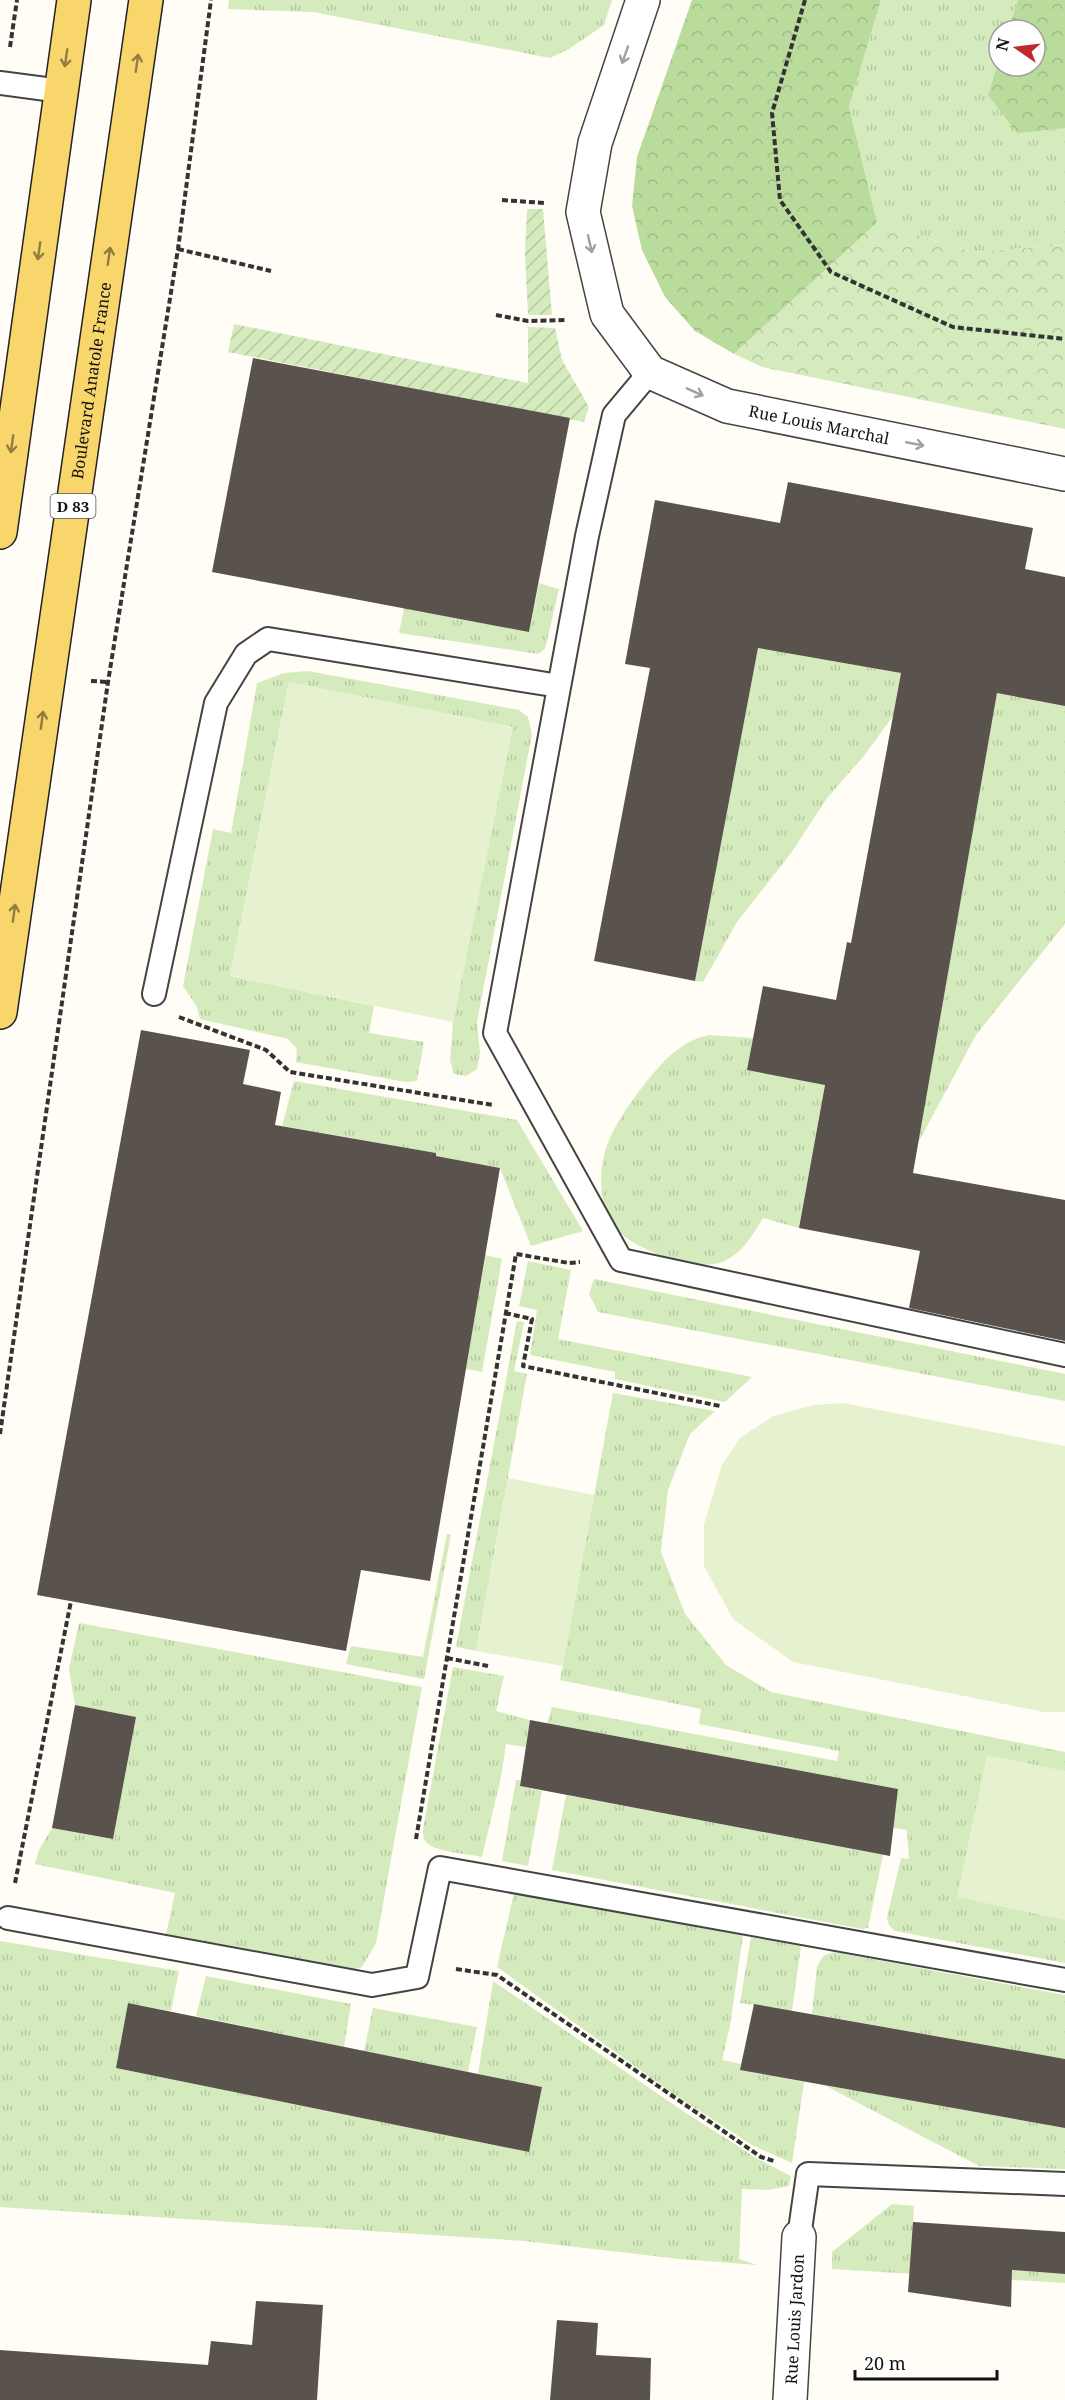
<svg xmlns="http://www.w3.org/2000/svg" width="1065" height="2400" font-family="'Noto Serif',serif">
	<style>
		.grass { fill: url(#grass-tufts) }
		.forest { fill: url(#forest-crowns) }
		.park { fill: url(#park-crowns) }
		.garden { fill: url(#garden-furrows) }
		.pitch { fill: #e6f2cf }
		.building { fill: #5a524d }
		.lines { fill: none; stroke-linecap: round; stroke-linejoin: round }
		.lane-casing { stroke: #444; stroke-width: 26 }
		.street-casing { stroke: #444; stroke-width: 36 }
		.primary-casing { stroke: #222; stroke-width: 36 }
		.path { stroke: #333; stroke-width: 4; stroke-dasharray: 6 3; stroke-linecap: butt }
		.lane { stroke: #fff; stroke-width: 22 }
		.street { stroke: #fff; stroke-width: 33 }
		.primary { stroke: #f9d66b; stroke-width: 33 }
		.oneway { stroke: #a0a0a0 }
		.oneway2 { stroke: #917d42 }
		.labels { text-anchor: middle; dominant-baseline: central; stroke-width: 6; stroke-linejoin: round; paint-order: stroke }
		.shield { fill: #fff; stroke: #585858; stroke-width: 1.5 }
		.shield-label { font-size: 15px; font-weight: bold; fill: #111 }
		.street-label { font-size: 16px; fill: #111; stroke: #fff }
	</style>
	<defs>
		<pattern id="grass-tufts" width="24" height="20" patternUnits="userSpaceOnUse" patternTransform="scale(1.5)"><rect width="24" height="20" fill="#d5ebbd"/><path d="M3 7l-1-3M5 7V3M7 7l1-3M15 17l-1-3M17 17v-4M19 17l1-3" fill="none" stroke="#b6c8a1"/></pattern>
		<pattern id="forest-crowns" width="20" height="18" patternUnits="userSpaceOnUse" patternTransform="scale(1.5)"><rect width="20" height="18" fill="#b9dc9c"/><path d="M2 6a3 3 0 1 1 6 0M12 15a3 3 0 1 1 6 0" fill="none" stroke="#9ebc85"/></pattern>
		<pattern id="park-crowns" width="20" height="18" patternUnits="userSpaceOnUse" patternTransform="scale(1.5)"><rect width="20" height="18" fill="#d5ebbd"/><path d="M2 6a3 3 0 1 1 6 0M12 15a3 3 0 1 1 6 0" fill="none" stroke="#b6c8a1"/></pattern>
		<pattern id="garden-furrows" width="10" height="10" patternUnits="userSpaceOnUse" patternTransform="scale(1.5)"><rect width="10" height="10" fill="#d5ebbd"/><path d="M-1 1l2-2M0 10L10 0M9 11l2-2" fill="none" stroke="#b6c8a1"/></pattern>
	</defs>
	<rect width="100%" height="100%" fill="#fffdf5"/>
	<path class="grass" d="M 229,0 L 612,0 L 604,25 L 569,49 L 550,58 L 313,12 L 228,9 Z
		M 881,0 L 1018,0 L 1008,30 L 999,30 L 999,59 L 988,95 L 1065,128 L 1065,245 L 973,252 L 877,223 L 849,107 Z
		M 539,583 L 559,589 L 545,649 L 538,654 L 399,633 L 404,608 L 529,632 Z
		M 758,648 L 901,673 L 893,716 L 864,756 L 827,798 L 791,853 L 737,922 L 703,982 L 695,981 Z
		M 308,671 L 519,710 L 528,717 L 532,734 L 477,1022 L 480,1053 L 477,1069 L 466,1076 L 454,1074 L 450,1060 L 453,1022 L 512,727 L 289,682 L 230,976 L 374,1006 L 369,1033 L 424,1042 L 417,1081 L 406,1082 L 296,1062 L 297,1049 L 288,1039 L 200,1019 L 197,1007 L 183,986 L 213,829 L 231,833 L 257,683 L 284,673 Z
		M 997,693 L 1065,706 L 1065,924 L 976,1035 L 918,1143 Z
		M 709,1035 L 753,1038 L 825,1084 L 799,1228 L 763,1218 C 752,1236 741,1256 719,1263 C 700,1268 675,1261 657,1254 C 640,1247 623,1238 611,1224 C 604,1217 603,1204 602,1194 C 597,1151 615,1124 640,1090 C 660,1065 677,1042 709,1035 Z
		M 294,1081 L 517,1120 L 583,1231 L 531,1246 L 500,1168 L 436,1156 L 436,1153 L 282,1126 Z
		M 485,1255 L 502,1259 L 482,1372 L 466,1369 Z
		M 528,1261 L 571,1270 L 558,1339 L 752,1377 L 725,1402 L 615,1379 L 615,1372 L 530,1355 L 537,1310 L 519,1306 Z
		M 594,1279 L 1065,1374 L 1065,1401 L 598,1312 L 589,1294 Z
		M 517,1321 L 524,1322 L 514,1371 L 527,1374 L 476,1651 L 456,1647 Z
		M 613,1393 L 715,1411 L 690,1434 L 668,1490 L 661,1552 L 685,1614 L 726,1665 L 771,1692 L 1065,1752 L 1065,1963 L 895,1931 L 889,1925 L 887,1918 L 901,1858 L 909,1859 L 907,1830 L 893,1828 L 898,1789 L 547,1724 L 552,1707 L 837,1761 L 839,1751 L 699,1724 L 701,1709 L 560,1680 Z
		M 447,1534 L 451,1534 L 424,1679 L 346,1664 L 351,1646 L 423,1657 Z
		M 79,1623 L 422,1687 L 376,1943 L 362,1967 L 339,1973 L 165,1939 L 175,1893 L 35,1864 L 39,1850 L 52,1828 L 113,1839 L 136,1717 L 75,1705 L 69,1669 Z
		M 453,1667 L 504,1676 L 496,1711 L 530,1720 L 526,1747 L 506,1744 L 501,1777 L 482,1857 C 470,1854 435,1852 427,1843 C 423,1840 423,1834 423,1829 Z
		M 516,1780 L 521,1780 L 520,1786 L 542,1791 L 528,1866 L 502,1861 Z
		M 566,1795 L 883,1855 L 868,1928 L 862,1929 L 552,1870 Z
		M 522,1891 L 743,1935 L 730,2026 L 722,2060 L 741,2064 L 740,2070 L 804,2082 L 792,2163 L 752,2145 L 672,2093 L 497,1967 L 514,1893 Z
		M 751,1937 L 801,1946 L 792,2011 L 740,2003 Z
		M 0,1941 L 179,1971 L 171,2011 L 128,2003 L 116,2068 L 529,2152 L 542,2087 L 478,2074 L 493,1981 L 686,2113 L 758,2159 L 791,2176 L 789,2186 L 768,2190 L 742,2189 L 739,2259 L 757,2265 L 680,2259 L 524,2241 L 0,2207 Z
		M 834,1952 L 1065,1995 L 1065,2059 L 812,2014 L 817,1967 L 823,1956 Z
		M 206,1976 L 351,2004 L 344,2047 L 196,2016 Z
		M 373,2008 L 477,2027 L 468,2072 L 364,2051 Z
		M 824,2085 L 1065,2128 L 1065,2169 L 979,2166 Z
		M 892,2204 L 914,2206 L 911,2263 L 1065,2274 L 1065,2283 L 832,2269 L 832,2252 Z"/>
	<path class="forest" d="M 692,0 L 881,0 L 849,107 L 877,223 L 734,354 L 695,331 L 665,297 L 642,250 L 632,206 L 637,157 Z
		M 1018,0 L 1065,0 L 1065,128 L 1017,133 L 988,95 L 999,59 L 999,66 L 1035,66 L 1035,30 L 1008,30 Z"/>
	<path class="park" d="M 877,223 L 973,252 L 1065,245 L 1065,429 L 762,367 L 734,354 Z"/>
	<path class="garden" d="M 527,209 L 543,209 L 552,315 L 528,315 L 525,254 Z
		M 234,324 L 528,383 L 528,327 L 555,328 L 562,360 L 589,407 L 584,422 L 228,352 Z"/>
	<path class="pitch" d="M 289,682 L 513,727 L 453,1022 L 230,976 Z
		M 843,1403 L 1065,1446 L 1065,1712 L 1044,1712 L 793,1662 L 733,1619 L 704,1566 L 704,1524 L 722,1465 L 740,1438 L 773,1416 L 814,1405 Z
		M 508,1478 L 594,1495 L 563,1666 L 476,1651 Z
		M 987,1755 L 1065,1771 L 1065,1920 L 957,1897 Z"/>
	<path class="building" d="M 253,358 L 570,418 L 529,632 L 212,572 Z
		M 788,482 L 1033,528 L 1025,569 L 1065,577 L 1065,706 L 997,693 L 913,1173 L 1065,1200 L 1065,1341 L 909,1308 L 920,1251 L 799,1228 L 825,1085 L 747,1070 L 763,986 L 836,1000 L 847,942 L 851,943 L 901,673 L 758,648 L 695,981 L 594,961 L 650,668 L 625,664 L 655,500 L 780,523 Z
		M 141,1030 L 250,1050 L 243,1084 L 281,1092 L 275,1125 L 436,1153 L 436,1156 L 500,1168 L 430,1581 L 361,1570 L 346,1651 L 37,1595 Z
		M 75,1705 L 136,1717 L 113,1839 L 52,1828 Z
		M 530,1720 L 898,1789 L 890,1856 L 520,1786 Z
		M 128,2003 L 542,2087 L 529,2152 L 116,2068 Z
		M 754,2004 L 1065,2059 L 1065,2128 L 740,2070 Z
		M 913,2222 L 1065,2232 L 1065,2274 L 1012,2270 L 1011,2307 L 908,2292 Z
		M 256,2301 L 323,2305 L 317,2400 L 0,2400 L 0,2350 L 208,2365 L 211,2341 L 252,2345 Z
		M 557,2320 L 598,2323 L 596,2355 L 651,2358 L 650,2400 L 550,2400 Z"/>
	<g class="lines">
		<defs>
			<path id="lane" d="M 0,83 L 61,91
				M 650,372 L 614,415 L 587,536 L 495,1033 L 621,1260 L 1065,1355
				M 154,994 L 216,703 L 246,654 L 268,639 L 559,686
				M 8,1918 L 372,1985 L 417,1977 L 440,1868 L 1065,1980
				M 799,2237 L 808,2174 L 1065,2184"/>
			<g id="street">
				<path id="s1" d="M 643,0 L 595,143 L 583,212 L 607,314 L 650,372 L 727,406 L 1065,474"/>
				<path id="s2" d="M 790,2400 L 799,2237"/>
			</g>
			<g id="primary">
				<path d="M 0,532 L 74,0"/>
				<path id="s3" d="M 0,1012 L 146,0"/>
			</g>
		</defs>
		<use href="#lane" class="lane-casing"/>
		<use href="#street" class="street-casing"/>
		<use href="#primary" class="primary-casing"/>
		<path class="path" d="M 805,0 L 772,113 L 780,200 L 831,272 L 953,327 L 1065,339
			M 10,47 L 17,0
			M 502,200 L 544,203
			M 178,249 L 271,271
			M 496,315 L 528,321 L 565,320
			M 91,681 L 108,682
			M 179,1017 L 266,1050 L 290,1072 L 493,1105
			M 505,1313 L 532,1319 L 523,1366 L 720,1406
			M 0,1434 L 108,682 L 178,249 L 211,0
			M 447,1658 L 488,1666
			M 416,1839 L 516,1254 L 569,1263 L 580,1262
			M 15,1883 L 71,1601
			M 456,1969 L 497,1975 L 761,2157 L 774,2161"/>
		<use href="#lane" class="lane"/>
		<use href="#street" class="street"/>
		<use href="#primary" class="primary"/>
	</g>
	<defs><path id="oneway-shaft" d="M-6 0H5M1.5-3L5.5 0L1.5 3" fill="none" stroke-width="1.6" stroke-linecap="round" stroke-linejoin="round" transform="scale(1.5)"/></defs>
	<g class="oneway">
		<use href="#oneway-shaft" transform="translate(625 55) rotate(109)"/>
		<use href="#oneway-shaft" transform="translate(590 244) rotate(77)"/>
		<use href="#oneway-shaft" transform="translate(695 392) rotate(24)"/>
		<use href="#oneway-shaft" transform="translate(915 444) rotate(11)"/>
	</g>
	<g class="oneway2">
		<use href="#oneway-shaft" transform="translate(66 58) rotate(98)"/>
		<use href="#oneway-shaft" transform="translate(137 63) rotate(-82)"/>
		<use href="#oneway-shaft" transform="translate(39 251) rotate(98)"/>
		<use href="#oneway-shaft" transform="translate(109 256) rotate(-82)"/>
		<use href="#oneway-shaft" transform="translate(12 444) rotate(98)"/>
		<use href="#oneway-shaft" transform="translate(42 720) rotate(-82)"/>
		<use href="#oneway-shaft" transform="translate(14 913) rotate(-82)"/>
	</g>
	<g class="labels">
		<rect class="shield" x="50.5" y="494" width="45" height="24" rx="4.5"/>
		<g class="shield-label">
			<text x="73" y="506">D 83</text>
		</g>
		<g class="street-label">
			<text stroke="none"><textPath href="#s3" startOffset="638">Boulevard Anatole France</textPath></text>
			<text stroke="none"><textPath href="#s1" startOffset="576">Rue Louis Marchal</textPath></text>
			<text stroke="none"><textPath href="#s2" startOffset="81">Rue Louis Jardon</textPath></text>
		</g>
	</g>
	<g transform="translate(1017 48) rotate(284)"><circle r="28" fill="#ffffff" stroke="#a0a0a0" stroke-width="1.5"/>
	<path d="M0-4.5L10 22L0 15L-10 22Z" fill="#c4262e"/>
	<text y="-9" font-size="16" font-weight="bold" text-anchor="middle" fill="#111111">N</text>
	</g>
	<path d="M855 2370v9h142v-9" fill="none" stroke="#111111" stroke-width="3"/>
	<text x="864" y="2370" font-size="18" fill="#111111" stroke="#ffffff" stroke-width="4.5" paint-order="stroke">20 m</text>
</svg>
